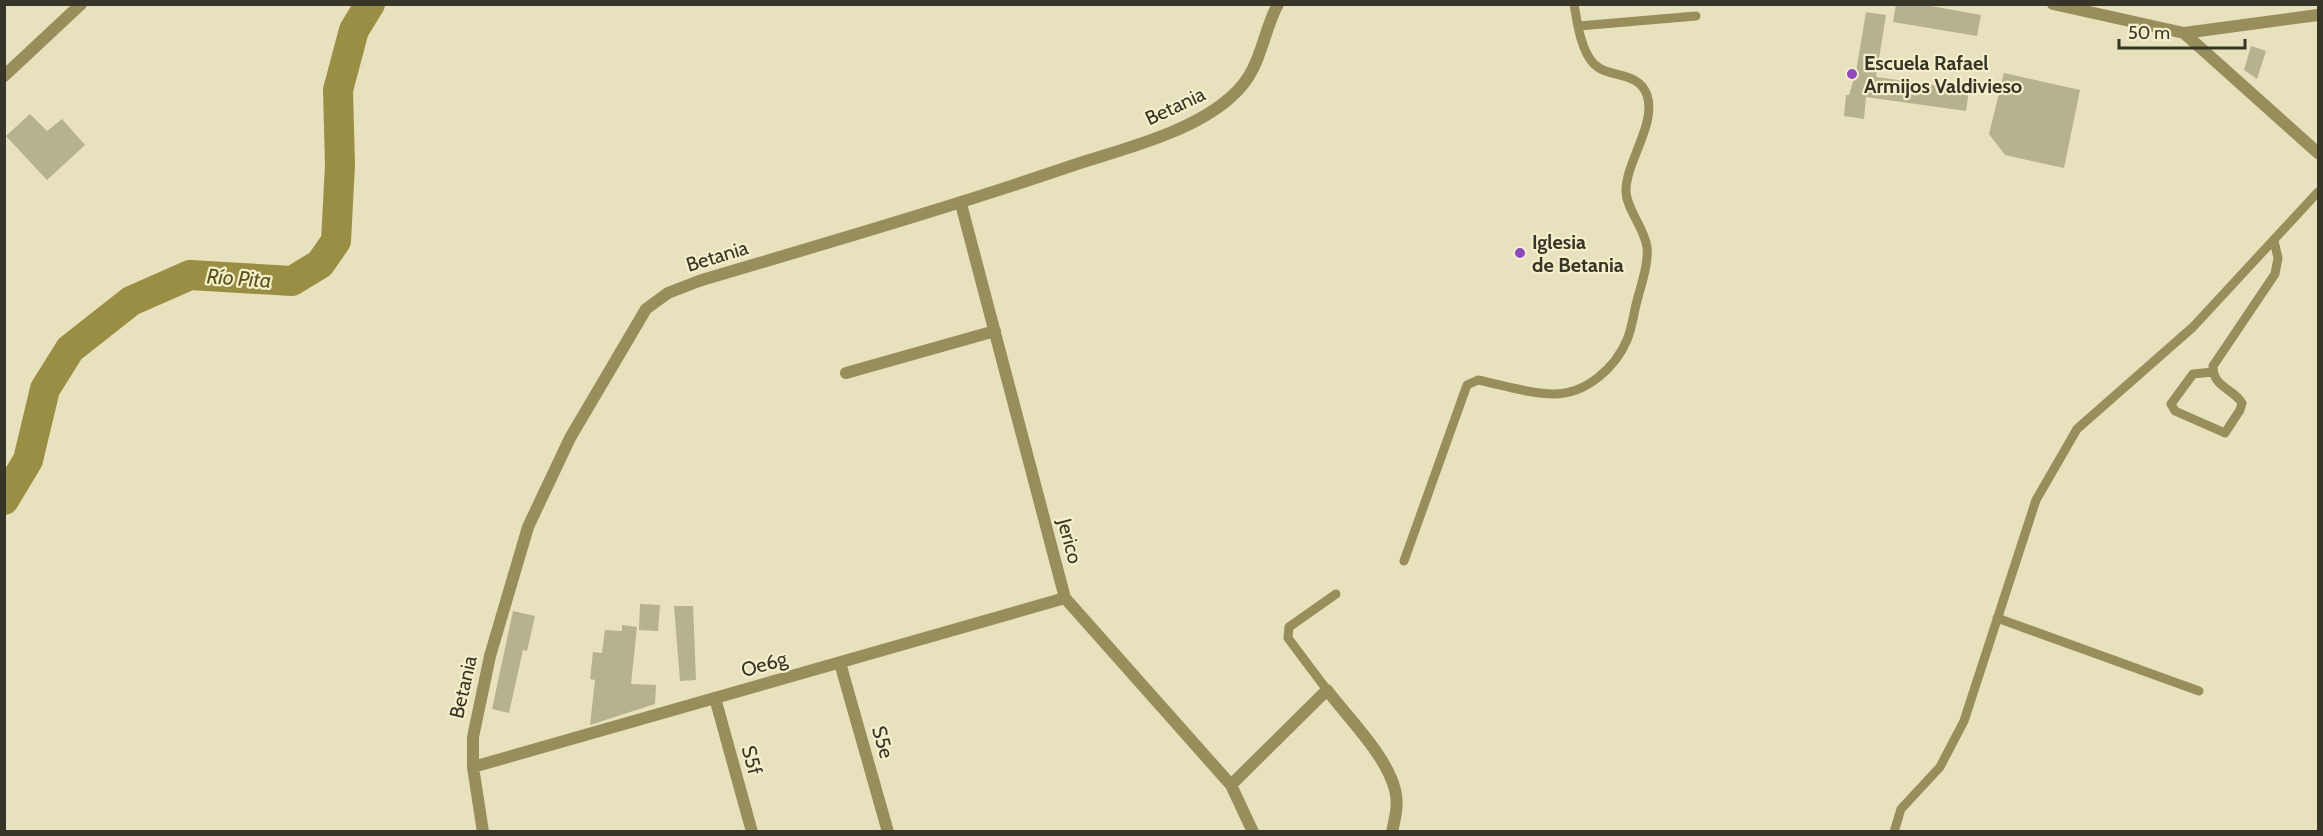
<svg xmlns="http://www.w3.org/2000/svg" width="2323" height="836" font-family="Cabin,sans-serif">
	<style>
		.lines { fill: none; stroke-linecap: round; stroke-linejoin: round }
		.river { stroke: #9a8e44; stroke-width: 30 }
		.building { fill: #b6b18e }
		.service { stroke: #978e5c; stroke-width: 9 }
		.minor { stroke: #978e5c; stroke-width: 12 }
		.tertiary { stroke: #978e5c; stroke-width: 12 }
		.poi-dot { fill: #9049bc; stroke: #f4efca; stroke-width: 2 }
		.labels { text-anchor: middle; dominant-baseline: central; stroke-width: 4.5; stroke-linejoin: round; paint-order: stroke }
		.poi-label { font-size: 20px; font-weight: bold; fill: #373527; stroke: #f4efca; text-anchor: start }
		.street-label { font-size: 20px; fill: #373527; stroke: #f4efca }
		.water-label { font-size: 21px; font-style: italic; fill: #5c531b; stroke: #f4efca }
	</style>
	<rect width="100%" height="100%" fill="#e7e1bd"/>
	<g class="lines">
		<path class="river" d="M 4,500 L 28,460 L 45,389 L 70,349 L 131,301 L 190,275 L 292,281 L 320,264 L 336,241 L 340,165 L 338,90 L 354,30 L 370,4"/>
	</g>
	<path class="building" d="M 1896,4 L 1920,4 L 1981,15 L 1977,36 L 1893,22 Z
		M 1866,12 L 1886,15 L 1876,77 L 1969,90 L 1966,111 L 1866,97 L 1864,119 L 1844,116 L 1846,95 L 1849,95 L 1856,72 Z
		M 2251,46 L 2266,51 L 2257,79 L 2244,70 Z
		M 2004,73 L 2080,90 L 2064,168 L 2005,155 L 1989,134 Z
		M 30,114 L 47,131 L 62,119 L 85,145 L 47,180 L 6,136 Z
		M 640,604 L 660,605 L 658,631 L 639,630 Z
		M 674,606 L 693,606 L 696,680 L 680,681 Z
		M 513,611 L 535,616 L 527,651 L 523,650 L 509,713 L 492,709 Z
		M 622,625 L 637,627 L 631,684 L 656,685 L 655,704 L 590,725 L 595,680 L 590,679 L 593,652 L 602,653 L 605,630 L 622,631 Z"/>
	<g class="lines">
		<path class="service" d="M 1579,26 L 1696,16
			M 2213,372 L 2193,374 L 2171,404 L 2175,411 L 2225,433 L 2240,410 L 2242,403 C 2233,388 2213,388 2213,366 L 2275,274 L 2278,258 L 2274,241
			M 1404,561 L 1467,385 L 1478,380 C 1502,385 1530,394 1554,394 C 1586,394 1615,368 1627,340 C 1631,330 1633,319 1635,309 C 1639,290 1649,266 1647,247 C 1644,227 1627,210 1626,192 C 1625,163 1657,124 1647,95 C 1638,70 1609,79 1594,64 C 1581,51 1577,22 1574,4
			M 1997,618 L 2199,691
			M 1327,690 L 1288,638 L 1289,627 L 1336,594
			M 1894,832 L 1901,809 L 1940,767 L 1964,721 L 2036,500 L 2077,429 L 2193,327 L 2318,192"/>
		<path class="minor" d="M 2184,33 L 2318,15
			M 4,76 L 81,4
			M 961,204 L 1065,598 L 1231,785 L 1253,832
			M 846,373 L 995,331
			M 840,663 L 888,832
			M 715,698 L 752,832
			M 473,767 L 1065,598
			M 1231,785 L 1327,690 C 1348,718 1387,756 1395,790 C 1399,804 1395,818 1392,832
			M 483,832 L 473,767 L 473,737 L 490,656 L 528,527 L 570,438 L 646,309 L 668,293 L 699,281 C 823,244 948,208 1071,166 C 1122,149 1192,133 1232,96 C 1262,70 1261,36 1278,4"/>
		<path class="tertiary" d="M 2053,4 L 2184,33 L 2318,153"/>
	</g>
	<g class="poi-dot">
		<circle cx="1852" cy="74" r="6"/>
		<circle cx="1520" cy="253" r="6"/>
	</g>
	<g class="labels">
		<g class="poi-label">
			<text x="1864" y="63">Escuela Rafael<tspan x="1864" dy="23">Armijos Valdivieso</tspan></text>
			<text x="1532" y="242">Iglesia<tspan x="1532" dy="23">de Betania</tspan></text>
		</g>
		<g class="street-label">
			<text transform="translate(1175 106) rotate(-25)">Betania</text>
			<text transform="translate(717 256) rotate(-17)">Betania</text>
			<text transform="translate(1070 541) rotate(75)">Jerico</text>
			<text transform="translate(764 664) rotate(-16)">Oe6g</text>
			<text transform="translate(463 687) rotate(-77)">Betania</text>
			<text transform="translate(883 742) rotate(74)">S5e</text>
			<text transform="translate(752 760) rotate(75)">S5f</text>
		</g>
		<g class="water-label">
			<text transform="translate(239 278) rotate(4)">Río Pita</text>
		</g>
	</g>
	<rect width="2323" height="836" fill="none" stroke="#373527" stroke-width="12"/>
	<path d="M2119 39v9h126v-9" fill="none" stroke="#373527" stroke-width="3"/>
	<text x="2128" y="39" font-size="18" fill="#373527" stroke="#f4efca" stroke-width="4.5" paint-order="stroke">50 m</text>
</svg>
